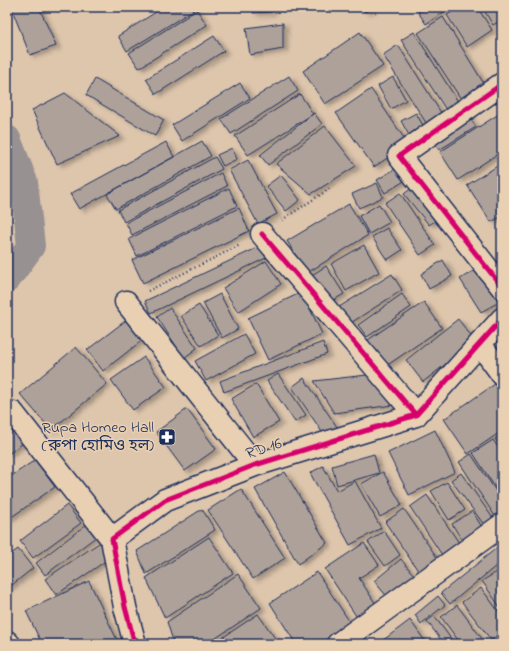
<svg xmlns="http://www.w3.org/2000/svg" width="509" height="651" font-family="'Indie Flower','Noto Sans Bengali',sans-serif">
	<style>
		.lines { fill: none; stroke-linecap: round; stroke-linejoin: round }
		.canal { stroke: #989191; stroke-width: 28 }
		.building { fill: #aea19a; stroke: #1b2f5e; filter: url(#shadow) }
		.street-casing { stroke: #1b2f5e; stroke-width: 25 }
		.path { stroke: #1b2f5e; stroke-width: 2.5; stroke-dasharray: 1 3; stroke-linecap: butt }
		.street { stroke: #ead0b2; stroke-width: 22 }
		.cycleway-casing { stroke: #ead0b2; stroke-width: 8 }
		.cycleway { stroke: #d6006c; stroke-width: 5 }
		.labels { text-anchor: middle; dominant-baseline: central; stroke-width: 3; stroke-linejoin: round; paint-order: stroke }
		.poi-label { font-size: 16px; fill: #1b2f5e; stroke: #ead0b2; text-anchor: end }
		.street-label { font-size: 16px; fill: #1b2f5e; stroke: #ead0b2 }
	</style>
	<defs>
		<filter id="shadow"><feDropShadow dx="4.5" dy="2.5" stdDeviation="2" flood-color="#0004"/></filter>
	</defs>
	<rect width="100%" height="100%" fill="#dec6ad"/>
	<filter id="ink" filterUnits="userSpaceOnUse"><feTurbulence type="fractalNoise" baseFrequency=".025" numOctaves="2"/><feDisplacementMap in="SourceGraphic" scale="8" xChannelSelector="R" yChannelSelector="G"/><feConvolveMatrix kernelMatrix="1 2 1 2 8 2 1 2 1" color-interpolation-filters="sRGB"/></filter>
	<g filter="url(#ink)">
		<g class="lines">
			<path class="canal" d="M 7,139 L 24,182 L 31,246 L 7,279"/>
		</g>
		<path class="building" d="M 11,7 L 39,7 L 56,46 L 30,55 Z
			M 164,7 L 194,7 L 195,9 L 127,51 L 118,36 Z
			M 253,7 L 271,7 L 271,12 L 253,13 Z
			M 362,7 L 374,7 L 365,12 Z
			M 425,7 L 451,7 L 426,24 L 418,12 Z
			M 460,7 L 477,7 L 492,30 L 467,47 L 447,15 Z
			M 482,7 L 502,7 L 502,20 L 493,25 Z
			M 197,10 L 207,25 L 139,68 L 129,53 Z
			M 443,17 L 486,87 L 463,102 L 418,33 Z
			M 283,23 L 283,49 L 250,55 L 246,28 Z
			M 360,32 L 383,66 L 325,104 L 303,71 Z
			M 414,32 L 462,108 L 450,116 L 401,40 Z
			M 214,36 L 224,51 L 156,94 L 146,79 Z
			M 398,45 L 445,119 L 430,129 L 383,55 Z
			M 289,76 L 298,91 L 231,134 L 221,119 Z
			M 393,77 L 406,100 L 391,109 L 378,86 Z
			M 95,79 L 164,120 L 155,136 L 86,95 Z
			M 240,83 L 250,98 L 182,141 L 172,125 Z
			M 371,89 L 408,144 L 374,167 L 336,113 Z
			M 65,93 L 120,136 L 57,164 L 32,110 Z
			M 300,94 L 313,114 L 248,155 L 235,136 Z
			M 502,112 L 502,151 L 458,180 L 440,152 Z
			M 314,113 L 322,124 L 268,165 L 260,155 Z
			M 416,113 L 426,131 L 411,139 L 401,121 Z
			M 467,114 L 476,127 L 439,150 L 431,138 Z
			M 325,126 L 356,166 L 311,194 L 276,164 Z
			M 202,141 L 211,156 L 116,209 L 107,194 Z
			M 166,142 L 174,157 L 79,209 L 70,194 Z
			M 232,148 L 237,159 L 223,166 L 217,155 Z
			M 215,157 L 222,169 L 124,222 L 118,210 Z
			M 248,160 L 277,214 L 258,224 L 229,170 Z
			M 502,163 L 502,216 L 491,222 L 467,185 Z
			M 401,165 L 409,178 L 385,193 L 377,180 Z
			M 221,173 L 227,186 L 132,235 L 126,223 Z
			M 281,175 L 300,200 L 286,211 L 266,186 Z
			M 377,183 L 383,197 L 359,208 L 352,194 Z
			M 414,186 L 439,218 L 429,225 L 404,194 Z
			M 229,188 L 237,206 L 137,256 L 129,239 Z
			M 400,193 L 435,245 L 420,255 L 385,203 Z
			M 349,204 L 368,235 L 307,273 L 287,241 Z
			M 379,204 L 390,222 L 369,234 L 359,216 Z
			M 239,208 L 249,231 L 143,283 L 132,260 Z
			M 387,228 L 402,250 L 387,260 L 372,237 Z
			M 364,245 L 379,272 L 346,291 L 331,264 Z
			M 261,246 L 266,258 L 151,313 L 145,301 Z
			M 443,260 L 452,276 L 429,289 L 421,274 Z
			M 266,261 L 281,284 L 238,312 L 223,288 Z
			M 326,266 L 344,294 L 330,302 L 312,275 Z
			M 478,268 L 499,302 L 481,312 L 460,279 Z
			M 392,274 L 402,290 L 349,324 L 339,307 Z
			M 302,292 L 322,334 L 268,360 L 248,318 Z
			M 220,294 L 238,329 L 222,338 L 203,303 Z
			M 402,294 L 411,307 L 367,337 L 358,325 Z
			M 424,302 L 442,328 L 383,368 L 365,342 Z
			M 199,305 L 218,335 L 201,346 L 181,316 Z
			M 170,308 L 197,348 L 184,358 L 157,317 Z
			M 129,318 L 145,338 L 103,371 L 87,350 Z
			M 458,319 L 475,341 L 423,382 L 406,360 Z
			M 244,334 L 255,354 L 206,381 L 195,361 Z
			M 323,342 L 327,354 L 224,392 L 220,381 Z
			M 76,347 L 107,384 L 51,430 L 20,394 Z
			M 144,357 L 166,387 L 133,410 L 111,380 Z
			M 278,374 L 306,415 L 295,422 L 267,381 Z
			M 376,374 L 393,405 L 334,413 L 314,381 Z
			M 304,378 L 337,427 L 324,435 L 292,387 Z
			M 256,384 L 279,422 L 253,437 L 231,399 Z
			M 495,384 L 502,395 L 502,431 L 468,454 L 444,419 Z
			M 187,409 L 216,449 L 185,471 L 156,432 Z
			M 13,429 L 23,443 L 7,455 L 7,433 Z
			M 435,430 L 455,472 L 409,495 L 388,453 Z
			M 502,434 L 502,449 L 495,439 Z
			M 493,440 L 502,453 L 502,498 L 473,453 Z
			M 374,454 L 379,473 L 337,485 L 332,466 Z
			M 471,454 L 502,500 L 502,519 L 499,522 L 459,462 Z
			M 35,460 L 55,487 L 7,520 L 7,479 Z
			M 323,466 L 337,491 L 355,481 L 381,528 L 350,545 L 310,473 Z
			M 285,472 L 327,543 L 298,564 L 255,489 Z
			M 383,472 L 402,505 L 380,517 L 361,484 Z
			M 461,473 L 497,524 L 488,530 L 451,480 Z
			M 447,482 L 465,510 L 449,520 L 431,491 Z
			M 241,489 L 285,558 L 253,579 L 208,510 Z
			M 427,495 L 461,546 L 444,558 L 410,507 Z
			M 67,505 L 81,523 L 33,558 L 20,541 Z
			M 202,509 L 215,530 L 146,574 L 137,551 Z
			M 404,509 L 440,562 L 421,575 L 385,522 Z
			M 472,511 L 485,532 L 465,545 L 452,524 Z
			M 87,524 L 97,536 L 45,575 L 36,563 Z
			M 384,531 L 400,555 L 385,566 L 368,542 Z
			M 209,537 L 233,573 L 165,618 L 146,578 Z
			M 102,541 L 113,556 L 56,595 L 45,579 Z
			M 364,543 L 379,565 L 359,578 L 379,609 L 360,622 L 325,569 Z
			M 499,546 L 502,550 L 502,561 L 450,604 L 441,593 Z
			M 18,549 L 33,568 L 7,589 L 7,557 Z
			M 401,559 L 417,579 L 390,600 L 374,581 Z
			M 500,570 L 502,573 L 502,610 L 482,581 Z
			M 317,572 L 355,630 L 333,644 L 296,644 L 270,603 Z
			M 238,574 L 261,608 L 207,644 L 174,644 L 167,622 Z
			M 89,581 L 119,644 L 42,644 L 26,611 Z
			M 481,588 L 502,616 L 502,632 L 491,640 L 462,602 Z
			M 438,596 L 445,605 L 421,624 L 415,615 Z
			M 457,605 L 486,644 L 461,644 L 441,617 Z
			M 258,614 L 279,644 L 213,644 Z
			M 434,616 L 455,644 L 444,644 L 427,621 Z
			M 410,620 L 427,644 L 378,644 Z"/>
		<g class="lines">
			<defs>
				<path id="street" d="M 502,84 L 399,156 L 502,287
					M 262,234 L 416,415
					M 126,302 L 255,465
					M 480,344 L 502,374
					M 13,413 L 112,539
					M 7,642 L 9,644
					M 135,644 L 125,607 L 112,539 L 165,500 L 255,465 L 416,415 L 502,319
					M 338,644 L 502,525"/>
			</defs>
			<use href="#street" class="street-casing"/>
			<path class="path" d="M 282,220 L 332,187
				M 148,291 L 240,245"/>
			<use href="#street" class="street"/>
			<defs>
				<path id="cycleway" d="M 502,84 L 399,156 L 502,287
					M 262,234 L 416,415
					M 135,644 L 125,607 L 112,539 L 165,500 L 255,465 L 416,415 L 502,319"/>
			</defs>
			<use href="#cycleway" class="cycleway-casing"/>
			<use href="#cycleway" class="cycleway"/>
		</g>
	</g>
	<defs>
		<symbol id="pharmacy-square" viewBox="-11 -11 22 22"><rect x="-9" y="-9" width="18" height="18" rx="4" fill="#1b2f5e" stroke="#ead0b2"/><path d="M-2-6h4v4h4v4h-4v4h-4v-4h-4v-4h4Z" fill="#fff"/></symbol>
	</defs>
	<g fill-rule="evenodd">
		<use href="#pharmacy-square" x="157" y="427" width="20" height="20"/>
	</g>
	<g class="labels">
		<g class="poi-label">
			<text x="154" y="428">Rupa Homeo Hall<tspan x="154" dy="18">(রুপা হোমিও হল)</tspan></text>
		</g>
		<g class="street-label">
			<text transform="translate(264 449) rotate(-18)">RD 16</text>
		</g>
	</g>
	<rect width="509" height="651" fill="none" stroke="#ead0b2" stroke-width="24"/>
	<rect x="12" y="12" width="485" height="627" fill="none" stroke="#1b2f5e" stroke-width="1.5" filter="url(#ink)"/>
</svg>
